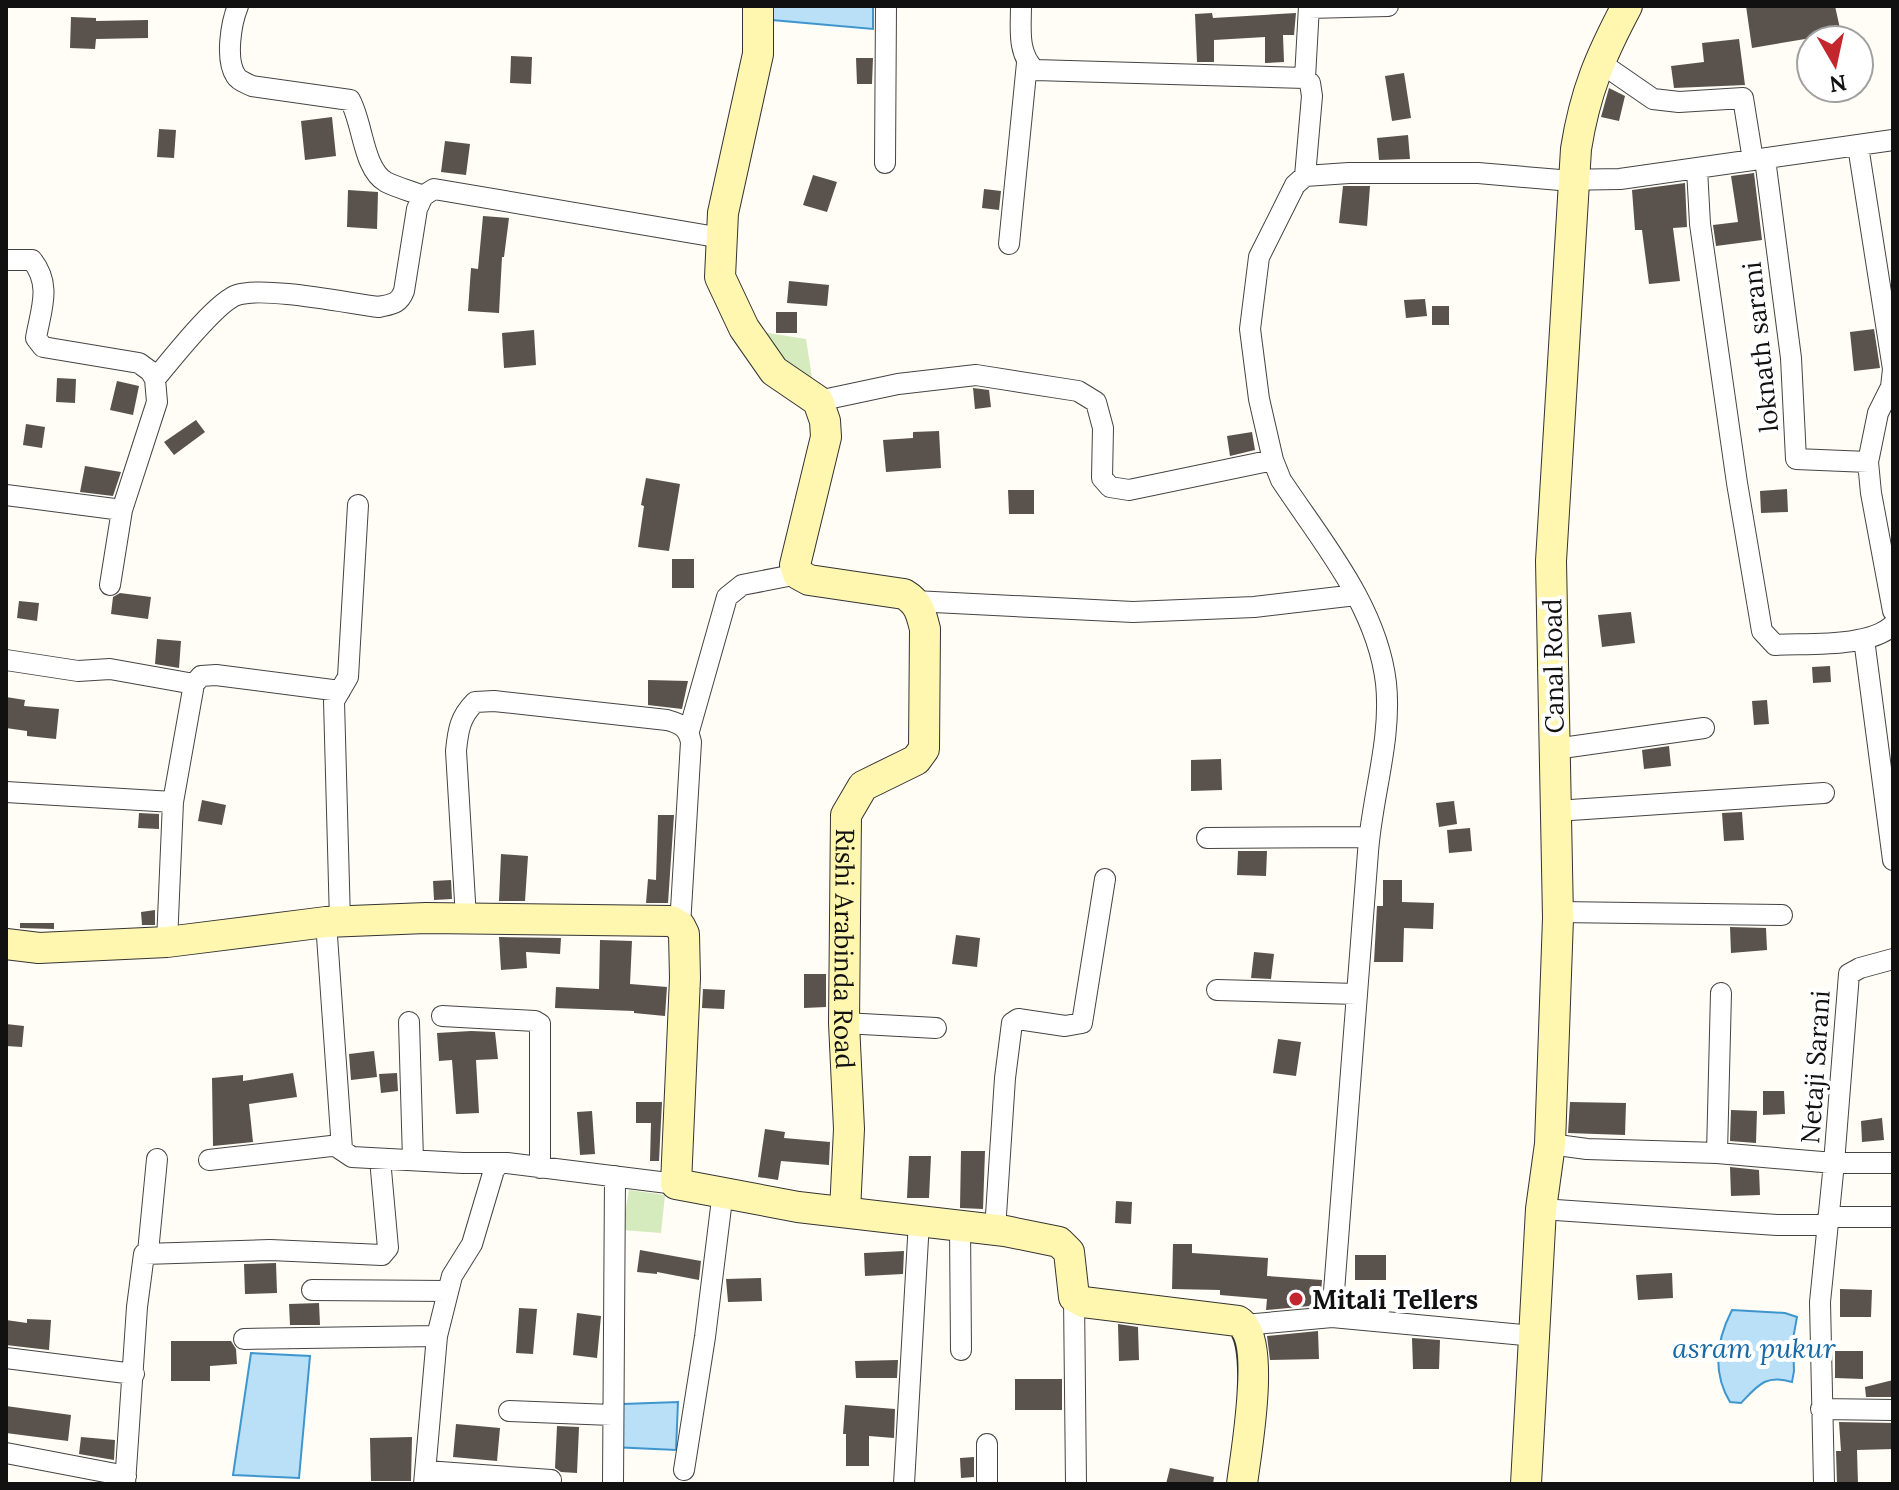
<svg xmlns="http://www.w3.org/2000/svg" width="1899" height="1490" font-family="Lora,serif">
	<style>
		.green { fill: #d5ebbd }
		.water { fill: #b9e0f7; stroke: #3f96cf; stroke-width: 2 }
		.building { fill: #5a524d }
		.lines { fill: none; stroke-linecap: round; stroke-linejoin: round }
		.street-casing { stroke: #444; stroke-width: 22 }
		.secondary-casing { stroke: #333; stroke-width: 32 }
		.street { stroke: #fff; stroke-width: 20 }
		.secondary { stroke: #fff6b0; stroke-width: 30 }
		.poi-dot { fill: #c4262e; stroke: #fff; stroke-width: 3 }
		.labels { text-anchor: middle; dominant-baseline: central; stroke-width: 8; stroke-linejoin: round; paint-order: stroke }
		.street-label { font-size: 26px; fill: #111; stroke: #fff }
		.poi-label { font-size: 26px; font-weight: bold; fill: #111; stroke: #fff; text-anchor: start }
		.water-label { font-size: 28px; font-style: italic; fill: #1768a6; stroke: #fff }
	</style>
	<rect width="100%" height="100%" fill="#fffdf5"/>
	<path class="green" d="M 749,330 L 806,339 L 813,384 L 800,391 Z
		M 629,1190 L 665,1195 L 661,1233 L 622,1230 Z"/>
	<path class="water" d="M 772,6 L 873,6 L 873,29 L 772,20 Z
		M 1732,1310 L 1785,1313 L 1797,1317 L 1793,1339 L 1794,1371 L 1792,1382 C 1766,1374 1758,1385 1741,1403 L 1730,1402 C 1712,1372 1716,1341 1732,1310 Z
		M 251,1353 L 310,1356 L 299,1478 L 233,1475 Z
		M 678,1402 L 676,1450 L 612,1447 L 623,1404 Z"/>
	<path class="building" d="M 1746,6 L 1835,6 L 1841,33 L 1752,48 Z
		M 1212,13 L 1213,18 L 1296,13 L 1294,35 L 1283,35 L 1284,62 L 1265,63 L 1265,37 L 1214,40 L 1214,62 L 1197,62 L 1195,14 Z
		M 71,17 L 96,18 L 96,21 L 148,20 L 148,38 L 96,39 L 95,49 L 70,48 Z
		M 1739,39 L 1745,85 L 1674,88 L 1671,66 L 1704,62 L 1702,43 Z
		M 511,56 L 532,57 L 531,84 L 510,83 Z
		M 856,58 L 873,58 L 872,84 L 857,84 Z
		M 1404,73 L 1411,118 L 1392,121 L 1385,76 Z
		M 1609,88 L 1625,96 L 1619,121 L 1601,117 Z
		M 332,117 L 336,156 L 305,160 L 301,121 Z
		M 159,129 L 176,130 L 174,158 L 157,157 Z
		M 1408,135 L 1410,159 L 1379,160 L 1377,138 Z
		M 445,141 L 470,144 L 466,175 L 441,172 Z
		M 1754,173 L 1762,240 L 1716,246 L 1713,225 L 1738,222 L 1731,176 Z
		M 813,175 L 837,182 L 827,212 L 803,205 Z
		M 1685,183 L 1687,227 L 1673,228 L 1680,281 L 1649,284 L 1642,230 L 1635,230 L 1632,190 Z
		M 1343,186 L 1370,186 L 1367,226 L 1339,223 Z
		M 984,189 L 1001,191 L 999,210 L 982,208 Z
		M 348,190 L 378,192 L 377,229 L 347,227 Z
		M 483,216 L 509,218 L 504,257 L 502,257 L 499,313 L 468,311 L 471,268 L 478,269 Z
		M 789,281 L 829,285 L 827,306 L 787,303 Z
		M 1425,299 L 1427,316 L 1406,318 L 1404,300 Z
		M 1432,306 L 1449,306 L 1449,325 L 1432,325 Z
		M 776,312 L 797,312 L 797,333 L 776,333 Z
		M 1874,329 L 1880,368 L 1854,371 L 1850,332 Z
		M 534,330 L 536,365 L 504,368 L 502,333 Z
		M 57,378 L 76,379 L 75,403 L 56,402 Z
		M 117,381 L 139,386 L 133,415 L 110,410 Z
		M 973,388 L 989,390 L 991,407 L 975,409 Z
		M 196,420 L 205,432 L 174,455 L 164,442 Z
		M 26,424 L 45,427 L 42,448 L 23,445 Z
		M 939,431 L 941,468 L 886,472 L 883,440 L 913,438 L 913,432 Z
		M 1252,432 L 1255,450 L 1230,456 L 1227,436 Z
		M 85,466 L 121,472 L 113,496 L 80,492 Z
		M 646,478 L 680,484 L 669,551 L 638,547 L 644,506 L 641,505 Z
		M 1787,489 L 1788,512 L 1761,513 L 1760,491 Z
		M 1008,490 L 1034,490 L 1034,514 L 1009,514 Z
		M 672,559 L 694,559 L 694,588 L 672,588 Z
		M 120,593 L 151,597 L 148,619 L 111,614 L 113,597 Z
		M 19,601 L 39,603 L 37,621 L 17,618 Z
		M 1631,612 L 1635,643 L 1602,647 L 1598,615 Z
		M 157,639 L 181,641 L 179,668 L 155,664 Z
		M 1830,666 L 1831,682 L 1813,683 L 1812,667 Z
		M 648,680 L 688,681 L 682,709 L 648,705 Z
		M 6,697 L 25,700 L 24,706 L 59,709 L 56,739 L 27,736 L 27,731 L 6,728 Z
		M 1767,700 L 1769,724 L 1754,725 L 1752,701 Z
		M 1669,746 L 1671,766 L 1644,769 L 1642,750 Z
		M 1221,759 L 1222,790 L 1191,791 L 1191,760 Z
		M 202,800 L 226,805 L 222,825 L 198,821 Z
		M 1454,801 L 1457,824 L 1439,827 L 1436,803 Z
		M 1742,812 L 1744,840 L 1724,841 L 1722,813 Z
		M 139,813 L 159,814 L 159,829 L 138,828 Z
		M 658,815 L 674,815 L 668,903 L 646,903 L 648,879 L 656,880 Z
		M 1470,828 L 1472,851 L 1449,853 L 1447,830 Z
		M 1238,851 L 1267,851 L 1266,876 L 1237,875 Z
		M 501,854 L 528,856 L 525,901 L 499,901 Z
		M 451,880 L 452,899 L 434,900 L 433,881 Z
		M 1383,880 L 1402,880 L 1402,902 L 1434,903 L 1433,929 L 1404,928 L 1403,962 L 1374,962 L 1377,906 L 1383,906 Z
		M 155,910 L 155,925 L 142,925 L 141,912 Z
		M 20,923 L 54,923 L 54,929 L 20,928 Z
		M 1730,927 L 1766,928 L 1767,950 L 1731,953 Z
		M 956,935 L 980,938 L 977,967 L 952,964 Z
		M 499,937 L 561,938 L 560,954 L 526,952 L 527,968 L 501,970 Z
		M 600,940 L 632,941 L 630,984 L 667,987 L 665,1016 L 634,1013 L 634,1011 L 555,1008 L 556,987 L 599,989 Z
		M 1254,952 L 1274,954 L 1271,979 L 1251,978 Z
		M 804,974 L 826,974 L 826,1007 L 804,1008 Z
		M 703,989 L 725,990 L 724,1009 L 702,1008 Z
		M 6,1024 L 24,1026 L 22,1047 L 6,1046 Z
		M 471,1031 L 495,1032 L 498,1059 L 476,1060 L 479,1113 L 456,1114 L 452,1060 L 439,1061 L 437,1033 Z
		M 1278,1039 L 1301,1042 L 1296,1076 L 1273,1073 Z
		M 374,1051 L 377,1077 L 351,1080 L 349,1054 Z
		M 293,1073 L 297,1097 L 249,1104 L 253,1142 L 213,1146 L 212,1078 L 243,1075 L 243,1081 Z
		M 397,1073 L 398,1091 L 381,1093 L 379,1074 Z
		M 1763,1091 L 1784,1091 L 1785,1114 L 1763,1115 Z
		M 636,1102 L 662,1102 L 659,1161 L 650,1161 L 651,1123 L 636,1123 Z
		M 1570,1102 L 1626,1103 L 1625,1135 L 1568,1133 Z
		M 1731,1110 L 1757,1111 L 1756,1143 L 1730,1141 Z
		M 592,1111 L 595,1154 L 580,1155 L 577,1112 Z
		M 1882,1118 L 1884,1140 L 1862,1142 L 1861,1121 Z
		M 765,1129 L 785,1132 L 784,1138 L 830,1142 L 829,1165 L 781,1161 L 778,1180 L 758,1177 Z
		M 961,1151 L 985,1151 L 983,1209 L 960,1208 Z
		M 909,1156 L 931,1156 L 929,1198 L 907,1198 Z
		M 1730,1167 L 1759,1170 L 1760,1195 L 1731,1196 Z
		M 1116,1201 L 1132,1202 L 1131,1224 L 1115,1223 Z
		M 1173,1244 L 1192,1244 L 1192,1253 L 1268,1258 L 1267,1276 L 1322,1280 L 1320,1305 L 1266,1310 L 1267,1299 L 1220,1295 L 1220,1290 L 1172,1289 Z
		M 640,1250 L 701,1261 L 699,1280 L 657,1272 L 657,1274 L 637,1272 Z
		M 904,1251 L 903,1274 L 865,1276 L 864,1253 Z
		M 1355,1255 L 1386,1255 L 1386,1280 L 1355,1280 Z
		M 276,1263 L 277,1293 L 245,1294 L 244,1264 Z
		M 1672,1273 L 1673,1298 L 1638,1300 L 1636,1275 Z
		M 761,1278 L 762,1301 L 728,1302 L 726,1279 Z
		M 1840,1289 L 1872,1290 L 1871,1317 L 1840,1317 Z
		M 319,1303 L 320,1325 L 290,1325 L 289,1304 Z
		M 519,1308 L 537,1309 L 533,1354 L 516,1353 Z
		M 577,1313 L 601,1316 L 597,1358 L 573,1355 Z
		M 27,1319 L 51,1320 L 49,1350 L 6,1345 L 6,1320 L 27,1323 Z
		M 1118,1324 L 1138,1327 L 1139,1360 L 1119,1361 Z
		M 1318,1331 L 1319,1359 L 1270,1360 L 1267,1336 Z
		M 1412,1338 L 1440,1340 L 1439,1369 L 1413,1369 Z
		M 171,1341 L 231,1341 L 236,1349 L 237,1364 L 210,1366 L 210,1381 L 171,1381 Z
		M 1835,1351 L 1863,1351 L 1863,1379 L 1835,1378 Z
		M 898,1360 L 897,1378 L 856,1378 L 855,1361 Z
		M 1015,1379 L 1062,1379 L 1062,1410 L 1015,1410 Z
		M 1893,1380 L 1893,1397 L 1866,1397 L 1865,1387 Z
		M 845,1405 L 895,1409 L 894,1438 L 869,1436 L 869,1466 L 846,1466 L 846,1434 L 843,1434 Z
		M 6,1406 L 71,1415 L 68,1441 L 6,1433 Z
		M 1839,1422 L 1893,1423 L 1893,1449 L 1857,1450 L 1858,1484 L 1837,1484 L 1836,1451 L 1841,1451 Z
		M 456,1424 L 500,1428 L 497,1461 L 453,1457 Z
		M 557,1426 L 579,1427 L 577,1473 L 561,1472 L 555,1468 Z
		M 81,1437 L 115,1440 L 114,1460 L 79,1454 Z
		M 412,1437 L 411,1481 L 371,1481 L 370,1438 Z
		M 974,1457 L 974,1477 L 961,1478 L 960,1458 Z
		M 1170,1468 L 1214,1477 L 1213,1484 L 1166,1484 Z"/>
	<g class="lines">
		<defs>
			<path id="street" d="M 238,6 C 231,23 225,60 236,76 C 239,81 246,83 252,86 L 350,100 C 363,123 363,169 386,182 C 398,188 411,191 423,196
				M 1021,6 C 1021,28 1017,54 1035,70 L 1305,78 L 1310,83 L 1312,96 L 1305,176
				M 1309,8 L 1388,6
				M 1598,61 L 1653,99 L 1679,102 L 1743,98 L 1753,160
				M 1305,78 L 1309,6
				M 1858,146 L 1893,369 L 1891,387 L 1878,413 L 1868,462 L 1871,493 L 1893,611
				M 1765,159 L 1791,358 L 1796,459 L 1868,462
				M 885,163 L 886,6
				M 1697,169 L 1700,224 L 1737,483 L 1762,631 L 1775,645 C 1807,643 1869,648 1893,625
				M 1009,244 L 1027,63
				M 6,260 L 32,260 C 52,285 41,309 36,338 L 43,347 L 139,363 L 150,371 L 155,379 L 157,402 L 122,510 L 110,585
				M 155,379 C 171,360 216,302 237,295 C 265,286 347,303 379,307 C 392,304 399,304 404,291 L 417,209 L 423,196 L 434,189 L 722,238
				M 818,401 L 898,384 L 976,375 L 1078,391 L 1096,402 L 1103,428 L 1102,478 L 1110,487 L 1129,490 L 1273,460
				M 6,495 L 122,510
				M 914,601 L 1133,612 L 1254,607 L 1356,595
				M 1864,639 L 1893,860
				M 6,660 L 78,671 L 110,669 L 194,684
				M 689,731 L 727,597 L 742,585 L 798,574
				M 1555,749 L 1704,728
				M 6,792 L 173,802
				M 1556,811 L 1824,793
				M 1207,838 L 1369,837
				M 1558,912 L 1782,915
				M 466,918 L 456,751 C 458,730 460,717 475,702 L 494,701 L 667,720 C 681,724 688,727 691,742 L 680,926
				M 340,921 L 334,701 L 348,677 L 358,505
				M 326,922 L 342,1149
				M 167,942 L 173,802 L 194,684 L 201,676 L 216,675 L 340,691
				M 1217,990 L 1356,994
				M 442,1016 L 535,1021 L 540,1024 L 540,1168
				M 409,1022 L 413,1160
				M 844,1023 L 936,1028
				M 1550,1144 L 1587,1149 L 1717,1153 L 1834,1163 L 1849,974 L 1860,968 L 1893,959
				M 1717,1153 L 1721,993
				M 209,1160 L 331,1146 L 337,1147 L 352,1157 L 463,1163 L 507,1163 L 676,1184
				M 1541,1209 L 1777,1225 L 1827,1225
				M 1828,1217 L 1893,1217
				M 960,1226 L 961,1350
				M 995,1230 L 1005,1078 L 1012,1023 L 1018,1019 L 1065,1026 L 1082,1023 L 1105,879
				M 148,1252 L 157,1159
				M 312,1290 L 448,1291
				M 1074,1297 L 1076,1484
				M 1332,1317 C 1345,1162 1355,1007 1368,852 C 1372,796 1392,739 1386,683 C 1377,606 1322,542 1281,480 L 1273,460 L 1259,399 L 1250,329 L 1259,257 L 1295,185 L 1305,176 L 1349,173 L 1478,173 L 1560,180 L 1620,179 L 1893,140
				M 1244,1325 L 1332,1317 L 1534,1336
				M 244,1339 L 437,1336
				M 6,1358 L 134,1374
				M 1821,1409 L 1893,1410
				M 509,1411 L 612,1415
				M 987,1444 L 987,1484
				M 6,1453 L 126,1476
				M 684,1470 L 705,1337 L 723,1191
				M 426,1471 L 551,1480
				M 125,1484 L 137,1307 L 144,1254 L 270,1250 L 382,1255 L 388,1248 L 380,1159
				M 424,1484 L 437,1336 L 452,1276 L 472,1244 L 494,1170 L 499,1164
				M 613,1484 L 615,1176
				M 904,1484 L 919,1221
				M 1824,1484 L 1820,1302 L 1834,1163 L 1893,1163"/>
			<g id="secondary">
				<path id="s1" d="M 758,6 L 758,54 L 723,213 L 720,277 L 744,328 L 774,371 L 818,401 L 825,421 L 826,437 L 795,565 L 798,574 L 809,580 L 904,594 C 919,603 921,613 925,629 L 924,749 L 916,760 L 863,786 L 846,815 L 844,1023 L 849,1129 L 845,1211"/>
				<path d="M 6,944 L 39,948 L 167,942 L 326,922 L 426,918 L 671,921 L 680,926 L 684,934 L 685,978 L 676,1184 L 798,1207 L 1005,1231 L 1059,1242 L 1069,1252 L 1074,1297 L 1083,1302 L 1238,1321 C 1267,1338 1246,1452 1242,1484"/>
				<path d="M 1526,1484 L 1541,1209 L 1550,1144 L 1558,918 L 1551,561 L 1576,149 C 1585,92 1600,57 1627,6"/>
			</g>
		</defs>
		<use href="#street" class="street-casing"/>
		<use href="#secondary" class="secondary-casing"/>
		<use href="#street" class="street"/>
		<use href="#secondary" class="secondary"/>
	</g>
	<circle class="poi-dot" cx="1296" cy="1299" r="8"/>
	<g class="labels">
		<g class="street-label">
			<text transform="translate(1760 347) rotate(-96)">loknath sarani</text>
			<text transform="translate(1553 666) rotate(-91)">Canal Road</text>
			<text stroke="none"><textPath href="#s1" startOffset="1126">Rishi Arabinda Road</textPath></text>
			<text transform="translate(1815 1067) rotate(-86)">Netaji Sarani</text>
		</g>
		<g class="poi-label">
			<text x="1312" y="1299">Mitali Tellers</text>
		</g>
		<g class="water-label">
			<text x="1754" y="1348">asram pukur</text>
		</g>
	</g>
	<rect width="1899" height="1490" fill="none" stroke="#111111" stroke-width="16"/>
	<g transform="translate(1835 64) rotate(171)"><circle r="38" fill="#ffffff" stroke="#a0a0a0" stroke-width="2"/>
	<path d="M0-6L14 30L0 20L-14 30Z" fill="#c4262e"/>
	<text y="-12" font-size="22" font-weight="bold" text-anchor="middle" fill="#111111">N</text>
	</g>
</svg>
